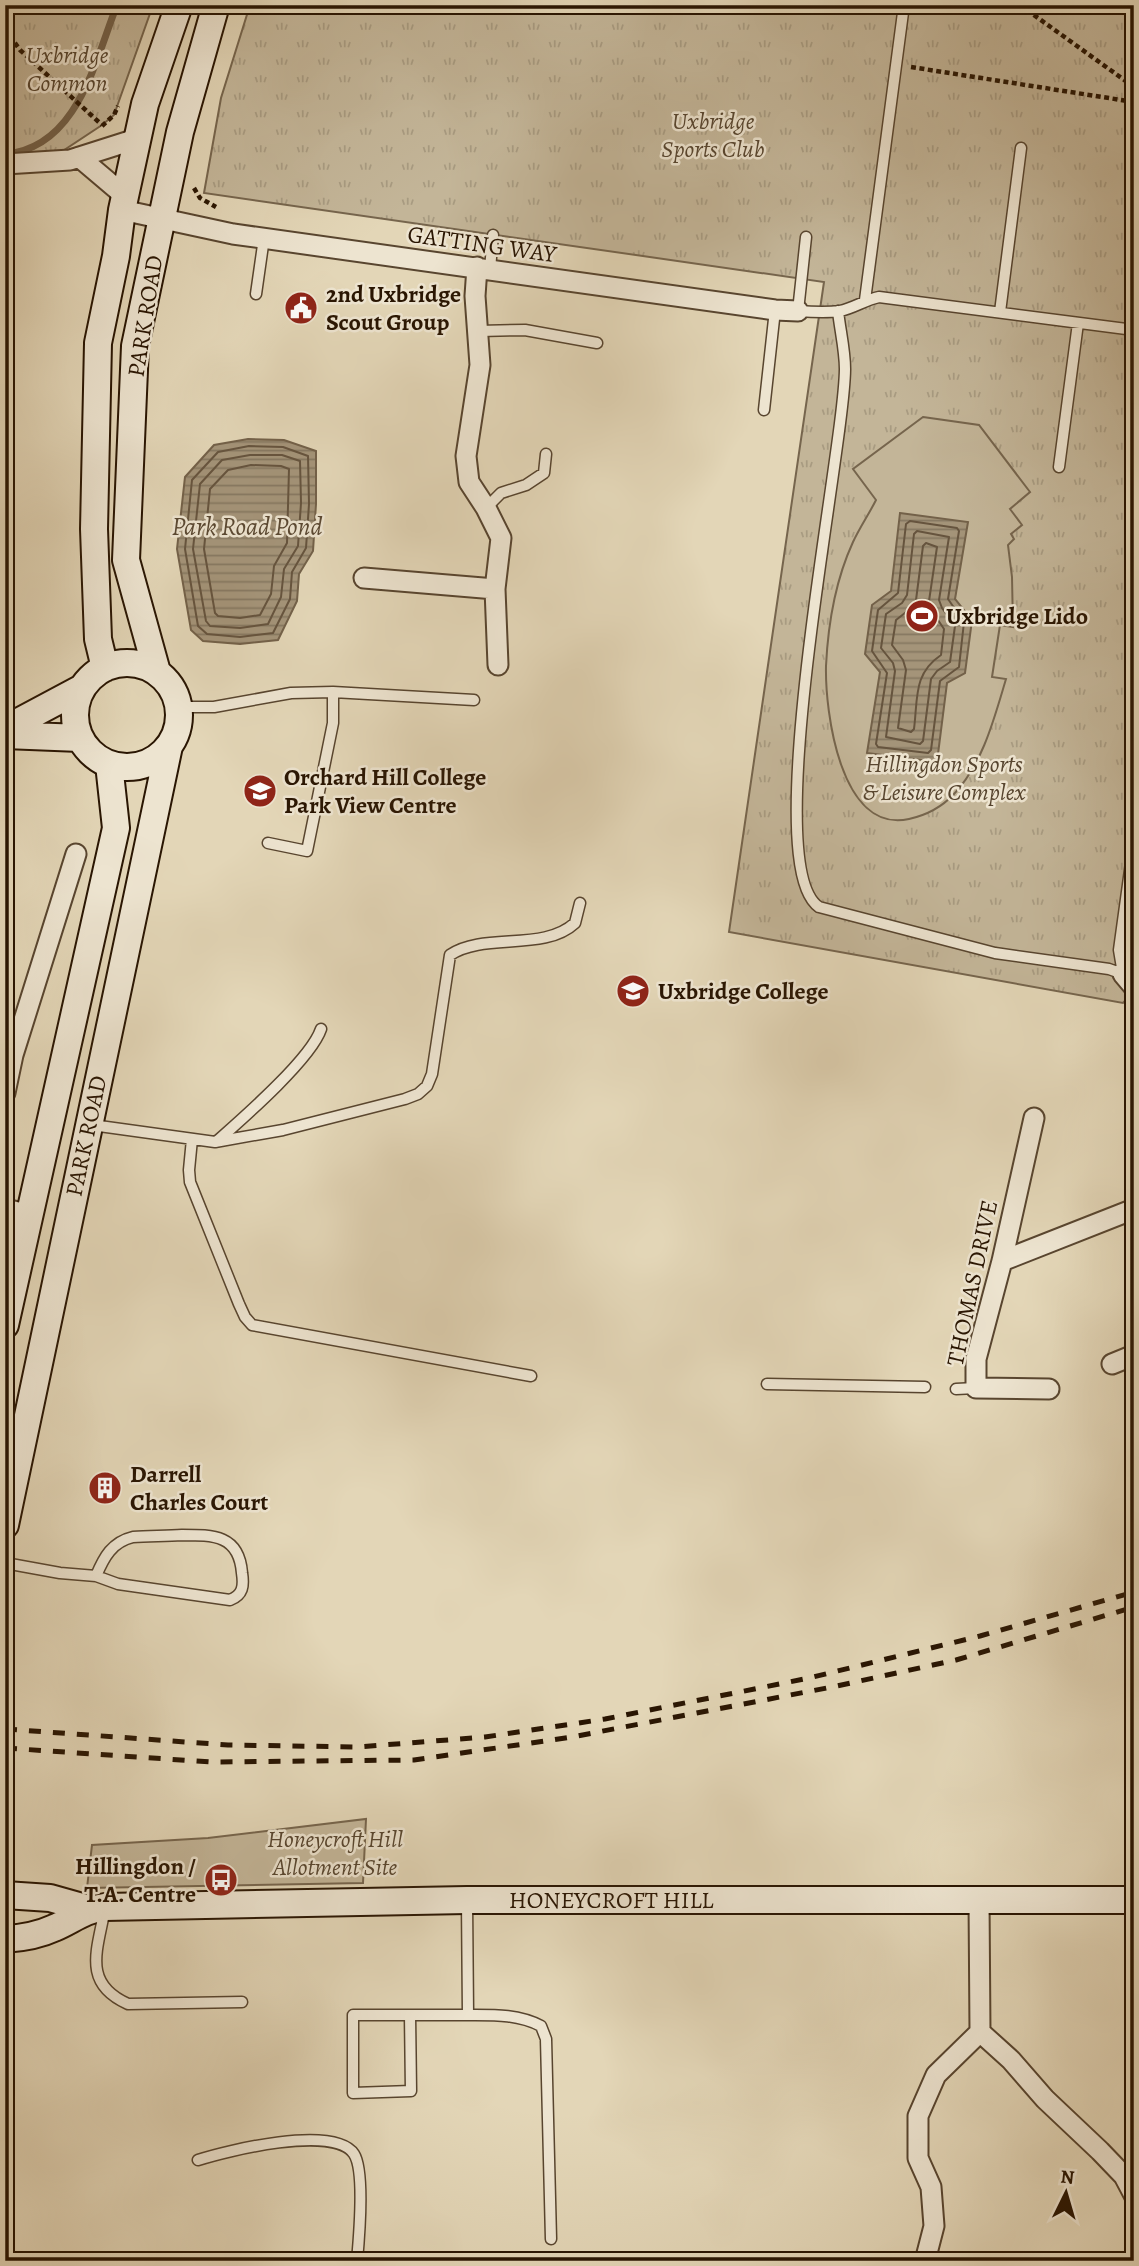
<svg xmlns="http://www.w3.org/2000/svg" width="1139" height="2266" font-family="Alegreya,serif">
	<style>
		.park { fill: url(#park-tufts); stroke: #76654d; stroke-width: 2 }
		.garden { fill: #c3b598; stroke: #76654d; stroke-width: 2 }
		.water { fill: url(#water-rules); stroke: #736149; stroke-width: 2 }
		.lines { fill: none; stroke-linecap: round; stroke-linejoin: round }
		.shore { stroke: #66543e; stroke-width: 2 }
		.stream { stroke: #736149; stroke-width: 7 }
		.lane-casing { stroke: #58452f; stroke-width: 13 }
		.street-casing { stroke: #58452f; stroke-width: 23 }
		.secondary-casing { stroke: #291502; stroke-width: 30 }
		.path { stroke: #291502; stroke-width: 4.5; stroke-dasharray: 5 3.5; stroke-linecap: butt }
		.lane { stroke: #ede4d0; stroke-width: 10 }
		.street { stroke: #ede4d0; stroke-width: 19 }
		.secondary { stroke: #ede4d0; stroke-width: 26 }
		.rail { stroke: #291502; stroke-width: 5; stroke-dasharray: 12 12; stroke-linecap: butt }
		.labels { text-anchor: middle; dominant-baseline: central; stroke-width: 5; stroke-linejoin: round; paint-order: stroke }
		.park-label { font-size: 24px; font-style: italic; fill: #57452f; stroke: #ede4d0 }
		.street-label { font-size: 24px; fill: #291502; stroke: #ede4d0 }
		.poi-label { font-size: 24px; font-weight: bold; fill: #291502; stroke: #ede4d0; text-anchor: start }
		.water-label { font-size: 26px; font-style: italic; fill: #5a4832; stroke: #ede4d0 }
	</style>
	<defs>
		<pattern id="park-tufts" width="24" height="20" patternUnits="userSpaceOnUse" patternTransform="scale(1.75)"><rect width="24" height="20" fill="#c3b598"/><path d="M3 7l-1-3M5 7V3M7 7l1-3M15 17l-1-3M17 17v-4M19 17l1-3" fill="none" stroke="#a89b81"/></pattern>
		<pattern id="water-rules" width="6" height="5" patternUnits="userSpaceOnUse" patternTransform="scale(1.75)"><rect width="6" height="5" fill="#a49479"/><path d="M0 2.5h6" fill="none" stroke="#867861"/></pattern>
	</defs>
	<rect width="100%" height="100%" fill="#e3d6b7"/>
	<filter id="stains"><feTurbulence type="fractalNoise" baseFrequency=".00286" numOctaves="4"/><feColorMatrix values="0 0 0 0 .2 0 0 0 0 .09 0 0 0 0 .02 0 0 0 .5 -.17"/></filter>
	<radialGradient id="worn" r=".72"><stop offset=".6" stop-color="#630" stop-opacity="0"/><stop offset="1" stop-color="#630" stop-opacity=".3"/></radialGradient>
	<path class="park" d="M 5,5 L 153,5 L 114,115 L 102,125 L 49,160 L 5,167 Z
		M 250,5 L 1134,5 L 1134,991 L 1123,1003 L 729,932 L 824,282 L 204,193 L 221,98 Z"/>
	<path class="garden" d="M 923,417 L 979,425 L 1030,492 L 1010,509 L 1022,525 L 1011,534 L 1014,539 L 1008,545 L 1012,577 L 1013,627 L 1000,625 L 992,677 L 1006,679 C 994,719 983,763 954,794 C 941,808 927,815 909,819 C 840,834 825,711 826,666 C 828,624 836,579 853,542 C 860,527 869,514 876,500 L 853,469 Z
		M 366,1819 L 363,1883 L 87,1888 L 92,1845 L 208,1838 Z"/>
	<path class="water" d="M 248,439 L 284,440 L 316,451 L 316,504 L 313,551 L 299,574 L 297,601 L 278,640 L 240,644 L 203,641 L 191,630 L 177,549 L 185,477 L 214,445 Z
		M 900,513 L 968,522 L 955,599 L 972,620 L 965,673 L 947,683 L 937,762 L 867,753 L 880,672 L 865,654 L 872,605 L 891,591 Z"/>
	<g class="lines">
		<path class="shore" d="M 249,446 L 283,447 L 308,456 L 309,504 L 306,548 L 292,572 L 290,599 L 273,633 L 240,637 L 207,634 L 198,626 L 185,549 L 192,480 L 218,452 Z
			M 250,455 L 282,455 L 300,461 L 301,503 L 298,546 L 284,569 L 281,597 L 268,624 L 240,628 L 210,626 L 206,621 L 193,549 L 200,484 L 222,460 Z
			M 251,465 L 281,466 L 289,469 L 287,543 L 274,566 L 271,594 L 260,615 L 240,618 L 218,616 L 215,613 L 204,549 L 210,489 L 228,470 Z
			M 910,521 L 957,528 L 959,531 L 948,599 L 964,622 L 959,667 L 940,681 L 931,750 L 928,753 L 878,747 L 876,744 L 887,673 L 872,651 L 878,610 L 898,593 L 906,524 Z
			M 917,531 L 949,537 L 939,600 L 942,608 L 955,626 L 950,662 L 937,671 L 931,679 L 923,741 L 920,744 L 886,737 L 895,671 L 893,663 L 881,648 L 886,614 L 902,603 L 907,595 L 914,534 Z
			M 926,543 L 937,547 L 929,601 L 932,611 L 944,629 L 941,655 C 913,674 918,698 914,729 L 911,732 L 898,728 L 906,670 L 903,660 L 892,645 L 896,620 L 910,609 L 916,600 L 923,546 Z"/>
		<path class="stream" d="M 5,154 C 78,148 95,60 117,5"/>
		<defs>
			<path id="lane" d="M 806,237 L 798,311 C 811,312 826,313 840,311 C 854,308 865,300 879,297 L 1134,330
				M 490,269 L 493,235
				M 256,294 L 264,238
				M 865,300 L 904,5
				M 838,311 C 840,330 845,350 845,369 C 844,454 757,865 819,907 L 995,953 L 1109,969 L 1123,974
				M 1000,312 L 1021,148
				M 479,331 L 525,330 L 597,343
				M 764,410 L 775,310
				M 1059,467 L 1078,323
				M 486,508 L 501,493 L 526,485 L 544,473 L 546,454
				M 179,707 L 214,707 L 291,693 L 333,692 L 474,700
				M 268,843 L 307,851 L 333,723 L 333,692
				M 1123,974 L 1119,950 L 1134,841
				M 92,1125 L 215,1142 L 283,1130 L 405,1099 L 418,1094 L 427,1086 L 432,1074 L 450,955 C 484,932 544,952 575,923 L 580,903
				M 192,1139 L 189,1170 L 190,1182 L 239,1304 L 245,1317 L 252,1325 L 531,1376
				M 216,1142 C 242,1119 311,1059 321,1029
				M 767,1384 L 925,1387
				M 956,1389 L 976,1388
				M 5,1563 L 60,1573 L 96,1576 L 118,1584 L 230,1600 C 243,1595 244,1586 242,1573 C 239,1535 214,1535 182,1535 C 166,1536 149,1536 133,1537 C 112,1542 104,1557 96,1576
				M 467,1901 L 468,2015 C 493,2015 518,2014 541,2026 L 546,2039 L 551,2239
				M 105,1908 C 98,1949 81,1983 128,2004 L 242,2002
				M 410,2015 L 411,2091 L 353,2093 L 353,2015 L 468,2015
				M 198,2160 C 226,2151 334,2124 354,2154 C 365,2171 359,2239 357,2261"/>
			<path id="street" d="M 79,157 L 125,196
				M 5,164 L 70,160 L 136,139
				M 122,210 L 233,234 L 775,310 L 798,311
				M 364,578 L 495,589 L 501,538 L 486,508 L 469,482 L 466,456 L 480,365 L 475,296 L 477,267
				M 495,589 L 498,665
				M 1123,974 L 1134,987
				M 5,1093 L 13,1055 L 76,854
				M 1034,1118 L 1002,1261 L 976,1359 L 976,1388 L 1049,1389
				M 5,1209 L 31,1215
				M 1002,1261 L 1134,1209
				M 1112,1364 L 1134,1355
				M 979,1899 L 980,2032 L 1011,2060 L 1045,2099 L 1100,2151 L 1124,2176 L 1134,2195
				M 925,2261 L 934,2226 L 931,2187 L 918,2158 L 918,2116 L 936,2075 L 980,2032"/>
			<path id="secondary" d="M75 715a52 52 0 1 1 104 0a52 52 0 1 1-104 0Z
				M 105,668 L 98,639 L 94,529 L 98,343 L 116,256 L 122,210 L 145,104 L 179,5
				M 157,672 L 126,560 L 135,346 L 180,132 L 216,5
				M 5,729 L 82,688
				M 5,735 L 80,738
				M 5,1325 L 116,828 L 109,764
				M 5,1525 L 169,746
				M 5,1895 L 50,1898 L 89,1909
				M 5,1939 C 22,1938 39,1935 54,1928 C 73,1920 83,1910 105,1907 L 467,1900 L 1134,1900"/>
		</defs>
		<use href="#lane" class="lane-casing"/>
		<use href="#street" class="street-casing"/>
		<use href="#secondary" class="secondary-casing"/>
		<path class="path" d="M 1020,5 L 1134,87
			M 5,29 L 20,50 L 102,125
			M 911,67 L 1134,102
			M 102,126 L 114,115 L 118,106
			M 194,188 L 200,198 L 216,207"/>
		<use href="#lane" class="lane"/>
		<use href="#street" class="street"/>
		<use href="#secondary" class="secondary"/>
		<path class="rail" d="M 5,1729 L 228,1745 L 358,1747 L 485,1737 L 605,1719 L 809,1678 L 980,1636 L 1134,1592
			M 5,1748 L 211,1762 L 414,1760 L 572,1737 L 837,1686 L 956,1660 L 1134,1607"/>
	</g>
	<defs>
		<symbol id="civic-disc" viewBox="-11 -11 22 22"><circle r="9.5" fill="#8f2418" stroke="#ede4d0"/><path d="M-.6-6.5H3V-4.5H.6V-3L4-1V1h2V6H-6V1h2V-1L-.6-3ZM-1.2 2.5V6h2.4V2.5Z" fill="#fff"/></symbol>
		<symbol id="stadium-disc" viewBox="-11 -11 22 22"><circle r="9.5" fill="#8f2418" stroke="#ede4d0"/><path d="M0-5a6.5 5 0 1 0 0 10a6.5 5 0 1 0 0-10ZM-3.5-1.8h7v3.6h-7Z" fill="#fff"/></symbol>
		<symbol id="university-disc" viewBox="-11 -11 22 22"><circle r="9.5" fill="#8f2418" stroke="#ede4d0"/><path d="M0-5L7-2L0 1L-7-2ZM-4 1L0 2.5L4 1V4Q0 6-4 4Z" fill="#fff"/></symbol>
		<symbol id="building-disc" viewBox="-11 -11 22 22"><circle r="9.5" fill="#8f2418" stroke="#ede4d0"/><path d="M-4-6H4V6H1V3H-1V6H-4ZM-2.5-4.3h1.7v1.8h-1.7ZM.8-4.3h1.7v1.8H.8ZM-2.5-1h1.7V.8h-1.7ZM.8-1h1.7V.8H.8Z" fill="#fff"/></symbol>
		<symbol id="bus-disc" viewBox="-11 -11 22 22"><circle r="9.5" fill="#8f2418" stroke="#ede4d0"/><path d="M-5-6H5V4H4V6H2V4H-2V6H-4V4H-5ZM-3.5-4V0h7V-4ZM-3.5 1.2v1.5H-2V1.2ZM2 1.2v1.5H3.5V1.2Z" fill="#fff"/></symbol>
	</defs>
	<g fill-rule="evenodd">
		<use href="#civic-disc" x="282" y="289" width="38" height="38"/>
		<use href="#stadium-disc" x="903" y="597" width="38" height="38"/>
		<use href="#university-disc" x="241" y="772" width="38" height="38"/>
		<use href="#university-disc" x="614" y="972" width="38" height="38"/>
		<use href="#building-disc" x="86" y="1469" width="38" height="38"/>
		<use href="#bus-disc" x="202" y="1861" width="38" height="38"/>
	</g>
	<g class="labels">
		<g class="park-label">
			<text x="67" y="55">Uxbridge<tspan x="67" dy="28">Common</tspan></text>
			<text x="713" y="121">Uxbridge<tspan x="713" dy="28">Sports Club</tspan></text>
			<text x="944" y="764">Hillingdon Sports<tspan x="944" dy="28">&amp; Leisure Complex</tspan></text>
			<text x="335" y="1839">Honeycroft Hill<tspan x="335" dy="28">Allotment Site</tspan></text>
		</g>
		<g class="street-label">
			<text transform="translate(482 244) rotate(8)">GATTING WAY</text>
			<text transform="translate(145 316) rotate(-81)">PARK ROAD</text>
			<text transform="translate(86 1136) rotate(-78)">PARK ROAD</text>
			<text transform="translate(972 1283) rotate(-78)">THOMAS DRIVE</text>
			<text x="611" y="1900">HONEYCROFT HILL</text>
		</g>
		<g class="poi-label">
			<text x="326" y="294">2nd Uxbridge<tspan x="326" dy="28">Scout Group</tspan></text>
			<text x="946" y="616">Uxbridge Lido</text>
			<text x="284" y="777">Orchard Hill College<tspan x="284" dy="28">Park View Centre</tspan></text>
			<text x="658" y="991">Uxbridge College</text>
			<text x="130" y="1474">Darrell<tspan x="130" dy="28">Charles Court</tspan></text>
			<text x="196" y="1866" text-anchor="end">Hillingdon /<tspan x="196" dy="28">T.A. Centre</tspan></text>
		</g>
		<g class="water-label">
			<text x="247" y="526">Park Road Pond</text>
		</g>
	</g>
	<rect width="1139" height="2266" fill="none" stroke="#e3d6b7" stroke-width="28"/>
	<rect x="7" y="7" width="1125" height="2252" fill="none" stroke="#291502" stroke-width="3.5"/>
	<rect x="14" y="14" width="1111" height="2238" fill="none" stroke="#291502" stroke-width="2"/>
	<g transform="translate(1066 2193) rotate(5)" stroke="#ede4d0" stroke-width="5" paint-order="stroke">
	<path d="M0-5L12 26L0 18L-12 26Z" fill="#291502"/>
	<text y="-10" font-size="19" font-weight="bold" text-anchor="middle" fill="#291502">N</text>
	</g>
	<rect width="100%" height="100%" filter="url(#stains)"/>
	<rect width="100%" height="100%" fill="url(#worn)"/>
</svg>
